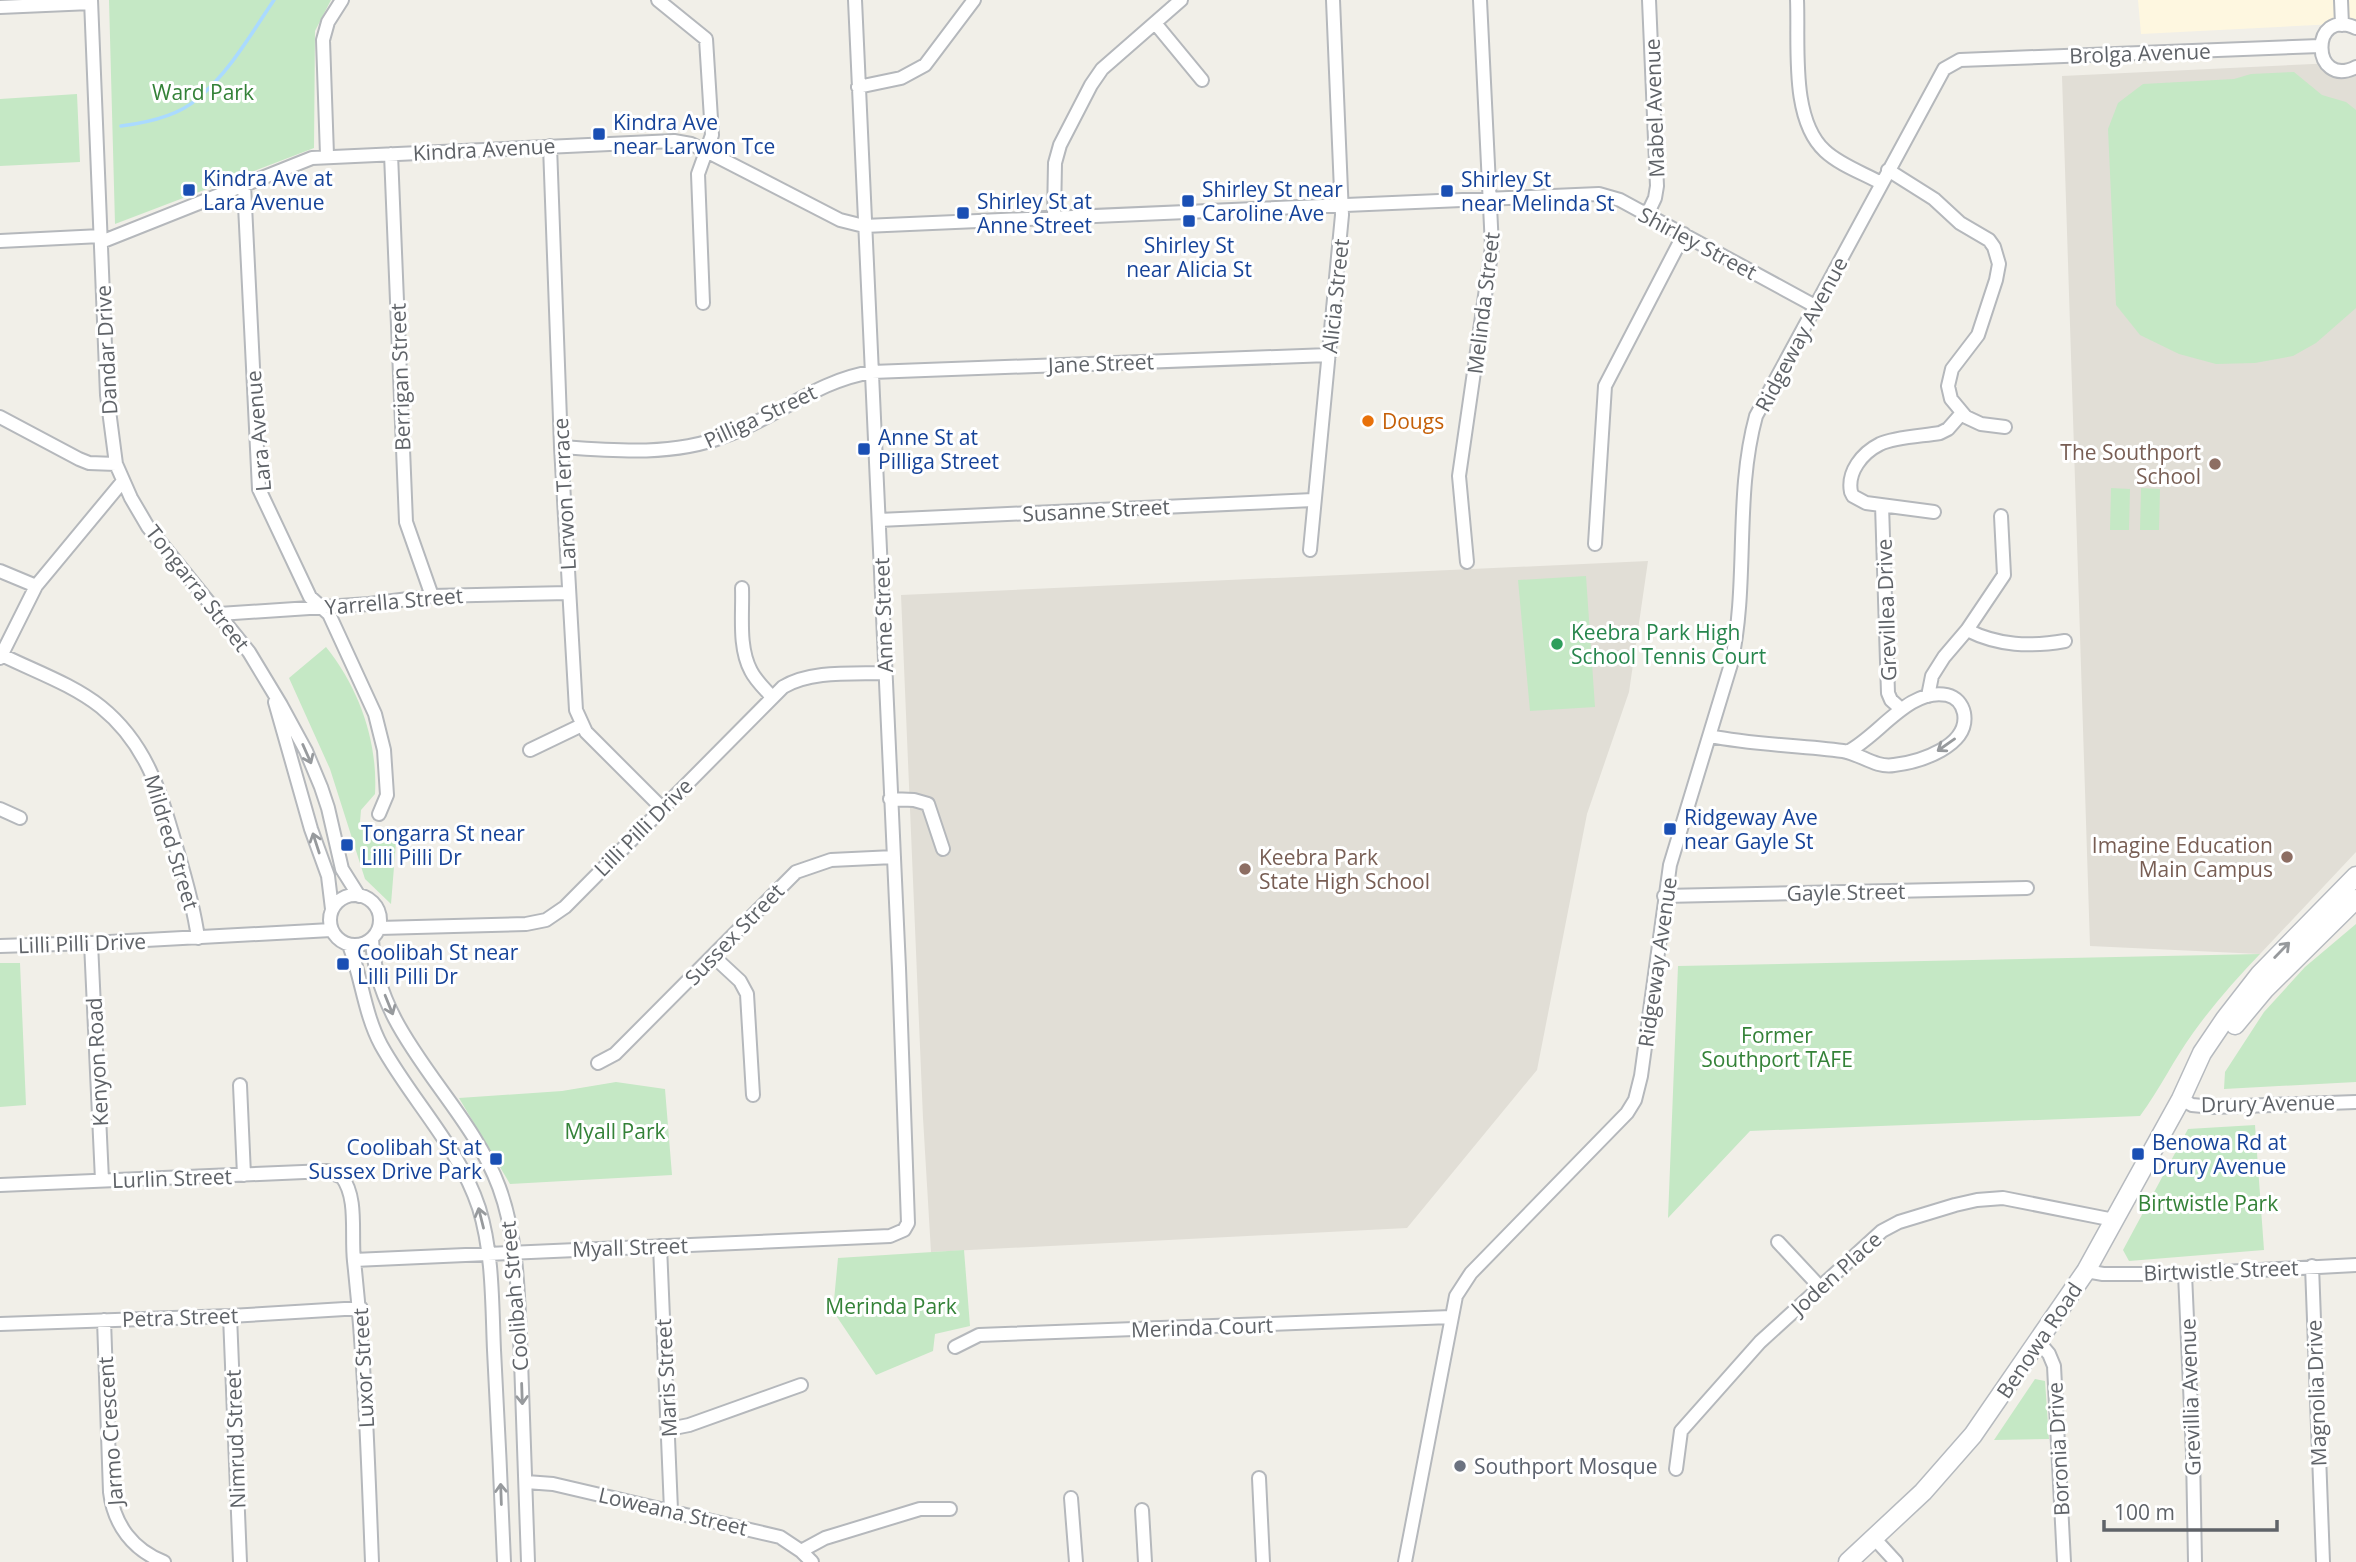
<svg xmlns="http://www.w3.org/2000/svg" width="2356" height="1562" font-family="'Open Sans',sans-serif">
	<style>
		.commercial { fill: #fef7e0 }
		.education { fill: #e1ded6 }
		.green { fill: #c5e8c5 }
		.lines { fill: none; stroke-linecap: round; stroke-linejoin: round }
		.stream { stroke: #aadaff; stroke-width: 3.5 }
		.minor-casing { stroke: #b5b8bc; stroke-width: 16 }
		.secondary-casing { stroke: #b6babf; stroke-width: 21 }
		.minor { stroke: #fff; stroke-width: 12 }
		.secondary { stroke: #fff; stroke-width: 18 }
		.oneway { stroke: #979a9d }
		.transit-dot { fill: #1a4fb4; stroke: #fff; stroke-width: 2.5 }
		.food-dot { fill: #e8710a; stroke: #fff; stroke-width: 2.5 }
		.education-dot { fill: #8d6e63; stroke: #fff; stroke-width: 2.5 }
		.leisure-dot { fill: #2e9e5b; stroke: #fff; stroke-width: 2.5 }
		.worship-dot { fill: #6b7280; stroke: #fff; stroke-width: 2.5 }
		.labels { text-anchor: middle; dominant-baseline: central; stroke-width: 6; stroke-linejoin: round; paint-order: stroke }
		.street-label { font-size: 21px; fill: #5f6368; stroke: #fff }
		.park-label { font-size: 21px; fill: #348238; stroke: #fff }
		.transit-label { font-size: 21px; fill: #164399; stroke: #fff; text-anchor: start }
		.food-label { font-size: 21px; fill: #c56008; stroke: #fff; text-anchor: start }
		.education-label { font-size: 21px; fill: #785e54; stroke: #fff; text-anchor: end }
		.leisure-label { font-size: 21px; fill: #27864d; stroke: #fff; text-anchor: start }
		.worship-label { font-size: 21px; fill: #5b616d; stroke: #fff; text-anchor: start }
	</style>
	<rect width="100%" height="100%" fill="#f1efe8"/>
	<path class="commercial" d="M 2138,0 L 2356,0 L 2356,23 L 2141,34 Z"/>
	<path class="education" d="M 2356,62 L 2356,852 L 2260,954 L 2090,946 L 2062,76 Z
		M 1648,561 L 1629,692 L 1587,814 L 1537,1070 L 1407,1228 L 931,1252 L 923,1118 L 901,595 Z"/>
	<path class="green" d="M 109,0 L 331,0 L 315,31 L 314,148 L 115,224 Z
		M 2294,72 L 2322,95 L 2346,102 L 2356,110 L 2356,308 L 2316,343 L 2293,356 L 2255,363 L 2216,364 L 2179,354 L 2140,335 L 2116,305 L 2108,129 L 2118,103 L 2143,84 L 2234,79 L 2251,74 Z
		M 77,94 L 80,162 L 0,166 L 0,99 Z
		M 2111,488 L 2130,489 L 2129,530 L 2110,530 Z
		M 2141,488 L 2160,489 L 2159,530 L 2140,530 Z
		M 1586,576 L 1595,707 L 1530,711 L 1518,580 Z
		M 326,647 C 359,688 378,741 375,794 L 361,810 L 360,822 L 370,832 L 397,830 L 391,904 L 365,879 L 330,769 L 289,678 Z
		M 2356,924 L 2356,1082 L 2224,1089 L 2225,1072 L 2264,1012 L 2305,967 Z
		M 2260,954 C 2236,979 2213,1005 2193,1033 C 2174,1059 2160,1089 2140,1116 L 1750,1131 L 1668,1218 L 1678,966 Z
		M 0,963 L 20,963 L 26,1105 L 0,1107 Z
		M 616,1082 L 665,1089 L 672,1175 L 510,1184 L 459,1098 L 562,1091 Z
		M 2255,1125 L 2264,1250 L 2129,1261 L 2123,1250 L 2188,1129 Z
		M 964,1250 L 970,1326 L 935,1334 L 933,1351 L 876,1375 L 833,1311 L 838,1258 Z
		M 2035,1379 L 2045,1381 L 2049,1439 L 1994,1440 Z"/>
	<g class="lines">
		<path class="stream" d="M 121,126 C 145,123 178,116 197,99 C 229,73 251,34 274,0"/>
		<defs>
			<path id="minor" d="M 91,0 L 107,395 L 116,464 L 131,498 L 148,527 L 249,652 L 281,705 L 306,751 L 321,787 L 328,808 L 342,869 L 359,896
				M 658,0 L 706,39 L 712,135 L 698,174 L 703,303
				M 1797,0 C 1799,45 1790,119 1825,151 C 1840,165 1863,173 1881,183
				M 2341,0 L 2342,25
				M 0,7 L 91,3
				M 1155,23 L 1202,80
				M 2356,28 C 2309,6 2311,90 2356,67
				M 858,87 L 901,78 L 925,65 L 974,0
				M 550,146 L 561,447 L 576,710 L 586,732 L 662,808
				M 391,154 L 406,522 L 432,596
				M 327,155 L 323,40 L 328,22 L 342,0
				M 1888,170 L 1934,199 L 1960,223 L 1989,240 L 1994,247 L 1999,264 L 1996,280 L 1978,335 L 1952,369 L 1948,386 L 1951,399 L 1966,417 L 1981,424 L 2005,427
				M 244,185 L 259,489 L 310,597 L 329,614 L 375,714 L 384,750 L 387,795 L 379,814
				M 1647,215 L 1655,198 L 1657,186 L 1649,0
				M 1054,217 L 1055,163 L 1060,145 L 1091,85 L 1102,69 L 1181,0
				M 0,241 L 101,236
				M 101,242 L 312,158 L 674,141 L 691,144 L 706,151 L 840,220 L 864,226 L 1599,194 L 1620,200 L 1815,306
				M 0,417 L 79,459 L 89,463 L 116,464
				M 561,447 C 615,451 674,456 725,436 C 776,418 818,380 872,372 L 1329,355
				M 1882,505 L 1888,693 L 1891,700 L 1901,709
				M 1934,512 L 1866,503 L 1853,496 L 1851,492 C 1847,472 1862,453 1880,444 C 1895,437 1923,436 1940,433 L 1948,429 L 1962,413
				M 879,520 L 1313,500
				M 1595,544 L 1605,386 L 1684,234
				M 1310,550 L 1342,215 L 1333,0
				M 1467,562 L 1459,476 L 1492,247 L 1480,0
				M 0,571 L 36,586
				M 742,588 C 743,614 738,647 751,671 C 756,681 765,689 772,697
				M 219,614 L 369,604 L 432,596 L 569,593
				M 1967,630 C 1999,646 2030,647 2065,641
				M 2,655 C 34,671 72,684 101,707 C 148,745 161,795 177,850 C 186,880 194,908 198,938
				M 0,658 L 36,586 L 123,481
				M 1928,696 L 1932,676 L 1944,657 L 1967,630 L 2004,575 L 2001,516
				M 275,702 L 311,829 L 328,876 L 332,909
				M 1710,736 C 1753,745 1799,745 1843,751 C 1861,754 1875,768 1894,765 C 1920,762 1970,746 1964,713 C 1962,704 1956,697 1947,695 C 1909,687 1878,737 1847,752
				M 530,750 L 582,725
				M 890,799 L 914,800 L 928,804 L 943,849
				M 0,809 L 20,818
				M330 920a25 25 0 1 1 50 0a25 25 0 1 1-50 0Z
				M 1664,896 L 2027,888
				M 379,928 L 526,924 L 546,920 L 565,907 L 783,687 C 811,670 853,674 885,673
				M 372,939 C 376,1037 467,1100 499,1187 C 519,1241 518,1303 521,1360 C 523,1427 526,1495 528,1562
				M 91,943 L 102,1180
				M 349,945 C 362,978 364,1013 381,1045 C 412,1101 459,1147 479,1208 C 493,1253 492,1304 494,1350 C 498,1421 501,1491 504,1562
				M 0,946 L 91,943 L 331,930
				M 713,956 L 740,981 L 747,994 L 753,1095
				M 598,1063 L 615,1054 L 796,872 L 831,860 L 894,857
				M 240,1085 L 244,1175
				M 2181,1099 L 2192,1105 L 2213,1107 L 2356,1102
				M 0,1185 L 327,1171 L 342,1177 C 358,1198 351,1234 354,1261 C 365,1361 368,1461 372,1562
				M 1778,1242 L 1820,1287
				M 660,1246 L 671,1510
				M 354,1260 L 890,1236 L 904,1230 L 908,1223 L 899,968 L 855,0
				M 2312,1266 L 2323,1562
				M 2086,1271 L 2103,1274 L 2185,1274 L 2356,1265
				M 2185,1274 L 2193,1454 L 2195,1562
				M 230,1316 L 240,1562
				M 104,1320 L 110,1492 C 114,1525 133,1550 164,1562
				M 0,1324 L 230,1316 L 361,1308
				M 2038,1341 L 2049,1354 L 2054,1366 L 2064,1562
				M 955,1347 L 979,1335 L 1451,1317
				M 669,1429 L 689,1425 L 801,1385
				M 1676,1469 L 1681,1431 L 1760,1342 L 1882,1231 L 1899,1222 L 1955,1205 L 1977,1200 L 2003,1198 L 2114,1220
				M 1259,1478 L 1263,1562
				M 526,1482 L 553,1484 L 780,1537 L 801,1551 L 812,1562
				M 1071,1498 L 1076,1562
				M 1142,1510 L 1145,1562
				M 1874,1538 L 1896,1562
				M 801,1551 L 825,1538 L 920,1509 L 950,1509
				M 1405,1562 L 1456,1296 L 1471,1273 L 1627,1113 L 1635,1100 L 1641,1076 L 1670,865 L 1731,664 C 1749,583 1734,496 1756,416 L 1944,69 L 1960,60 L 2320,46"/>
			<path id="secondary" d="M 2235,1025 L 2265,989 L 2356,899
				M 1848,1562 L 1923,1492 L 1973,1435 L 2086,1271 L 2181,1099 L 2202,1053 L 2225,1019 L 2260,974 L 2356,876"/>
		</defs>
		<use href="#minor" class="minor-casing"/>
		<use href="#secondary" class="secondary-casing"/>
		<use href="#minor" class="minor"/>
		<use href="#secondary" class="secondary"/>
	</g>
	<defs><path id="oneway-shaft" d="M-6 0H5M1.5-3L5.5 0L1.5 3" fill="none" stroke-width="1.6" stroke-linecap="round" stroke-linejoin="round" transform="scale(1.75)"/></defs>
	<g class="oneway">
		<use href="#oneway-shaft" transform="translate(1946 745) rotate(145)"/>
		<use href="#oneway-shaft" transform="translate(307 754) rotate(66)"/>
		<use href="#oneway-shaft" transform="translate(316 843) rotate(-108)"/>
		<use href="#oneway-shaft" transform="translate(2282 950) rotate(-46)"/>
		<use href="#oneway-shaft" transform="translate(389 1005) rotate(68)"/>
		<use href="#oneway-shaft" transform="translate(481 1218) rotate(-104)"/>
		<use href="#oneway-shaft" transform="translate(522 1394) rotate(88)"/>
		<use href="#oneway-shaft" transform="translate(501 1494) rotate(-92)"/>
	</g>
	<g class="transit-dot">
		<rect x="592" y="127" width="14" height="14" rx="3.5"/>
		<rect x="182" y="183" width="14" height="14" rx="3.5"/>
		<rect x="1440" y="184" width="14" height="14" rx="3.5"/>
		<rect x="1181" y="194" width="14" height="14" rx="3.5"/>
		<rect x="956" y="206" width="14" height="14" rx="3.5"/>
		<rect x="1182" y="214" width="14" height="14" rx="3.5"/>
		<rect x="857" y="442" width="14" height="14" rx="3.5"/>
		<rect x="1663" y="822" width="14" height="14" rx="3.5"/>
		<rect x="340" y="838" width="14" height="14" rx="3.5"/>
		<rect x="336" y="957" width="14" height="14" rx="3.5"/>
		<rect x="2131" y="1147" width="14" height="14" rx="3.5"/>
		<rect x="489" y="1152" width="14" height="14" rx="3.5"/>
	</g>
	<circle class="food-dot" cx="1368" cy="421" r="7"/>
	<g class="education-dot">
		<circle cx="2215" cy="464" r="7"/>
		<circle cx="2287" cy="857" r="7"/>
		<circle cx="1245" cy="869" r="7"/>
	</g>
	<circle class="leisure-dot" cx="1557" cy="644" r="7"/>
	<circle class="worship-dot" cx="1460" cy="1466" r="7"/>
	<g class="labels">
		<g class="street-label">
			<text transform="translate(2140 53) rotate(-2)">Brolga Avenue</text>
			<text transform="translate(1654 108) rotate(-92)">Mabel Avenue</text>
			<text transform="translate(484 149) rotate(-3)">Kindra Avenue</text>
			<text transform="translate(1698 243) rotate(28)">Shirley Street</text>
			<text transform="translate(1335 296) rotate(-84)">Alicia Street</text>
			<text transform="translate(1483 303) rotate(-83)">Melinda Street</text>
			<text transform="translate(1801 334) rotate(-62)">Ridgeway Avenue</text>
			<text transform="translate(106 350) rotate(-93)">Dandar Drive</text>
			<text transform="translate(1101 363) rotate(-2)">Jane Street</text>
			<text transform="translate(400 377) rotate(-92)">Berrigan Street</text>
			<text transform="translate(760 416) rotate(-25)">Pilliga Street</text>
			<text transform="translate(258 431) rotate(-95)">Lara Avenue</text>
			<text transform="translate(564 494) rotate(-93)">Larwon Terrace</text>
			<text transform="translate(1096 510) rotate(-3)">Susanne Street</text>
			<text transform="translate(198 588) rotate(52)">Tongarra Street</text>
			<text transform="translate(394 601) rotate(-5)">Yarrella Street</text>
			<text transform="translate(1886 610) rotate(-92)">Grevillea Drive</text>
			<text transform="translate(883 615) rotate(-92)">Anne Street</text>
			<text transform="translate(643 827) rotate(-45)">Lilli Pilli Drive</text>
			<text transform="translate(172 842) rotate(73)">Mildred Street</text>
			<text transform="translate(1846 892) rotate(-1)">Gayle Street</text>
			<text transform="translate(734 934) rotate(-46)">Sussex Street</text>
			<text transform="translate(82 943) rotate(-2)">Lilli Pilli Drive</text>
			<text transform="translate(1657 962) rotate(-82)">Ridgeway Avenue</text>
			<text transform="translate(97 1062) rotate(-93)">Kenyon Road</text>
			<text transform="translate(2268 1103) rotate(-1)">Drury Avenue</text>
			<text transform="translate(172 1178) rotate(-2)">Lurlin Street</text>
			<text transform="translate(630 1247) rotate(-2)">Myall Street</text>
			<text transform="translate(2221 1270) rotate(-2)">Birtwistle Street</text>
			<text transform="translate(1836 1273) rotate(-42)">Joden Place</text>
			<text transform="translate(514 1296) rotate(-95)">Coolibah Street</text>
			<text transform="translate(180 1317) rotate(-2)">Petra Street</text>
			<text transform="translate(1202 1327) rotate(-2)">Merinda Court</text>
			<text transform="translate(2039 1340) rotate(-56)">Benowa Road</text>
			<text transform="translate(363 1368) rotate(-93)">Luxor Street</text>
			<text transform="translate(666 1378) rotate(-93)">Maris Street</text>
			<text transform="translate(2316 1393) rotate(-92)">Magnolia Drive</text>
			<text transform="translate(2190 1397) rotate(-92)">Grevillia Avenue</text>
			<text transform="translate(110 1431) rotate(-94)">Jarmo Crescent</text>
			<text transform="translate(235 1439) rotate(-92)">Nimrud Street</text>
			<text transform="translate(2058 1449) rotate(-93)">Boronia Drive</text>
			<text transform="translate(673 1511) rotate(13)">Loweana Street</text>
		</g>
		<g class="park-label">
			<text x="203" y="92">Ward Park</text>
			<text x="1777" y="1035">Former<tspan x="1777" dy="24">Southport TAFE</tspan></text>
			<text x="615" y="1131">Myall Park</text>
			<text x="2208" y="1203">Birtwistle Park</text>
			<text x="891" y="1306">Merinda Park</text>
		</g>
		<g class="transit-label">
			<text x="613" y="122">Kindra Ave<tspan x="613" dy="24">near Larwon Tce</tspan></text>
			<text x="203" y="178">Kindra Ave at<tspan x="203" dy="24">Lara Avenue</tspan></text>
			<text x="1461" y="179">Shirley St<tspan x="1461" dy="24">near Melinda St</tspan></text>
			<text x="1202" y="189">Shirley St near<tspan x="1202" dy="24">Caroline Ave</tspan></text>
			<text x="977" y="201">Shirley St at<tspan x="977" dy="24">Anne Street</tspan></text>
			<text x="1189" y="245" text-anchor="middle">Shirley St<tspan x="1189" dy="24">near Alicia St</tspan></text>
			<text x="878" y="437">Anne St at<tspan x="878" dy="24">Pilliga Street</tspan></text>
			<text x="1684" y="817">Ridgeway Ave<tspan x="1684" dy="24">near Gayle St</tspan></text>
			<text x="361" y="833">Tongarra St near<tspan x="361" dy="24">Lilli Pilli Dr</tspan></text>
			<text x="357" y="952">Coolibah St near<tspan x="357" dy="24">Lilli Pilli Dr</tspan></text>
			<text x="2152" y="1142">Benowa Rd at<tspan x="2152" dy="24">Drury Avenue</tspan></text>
			<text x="482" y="1147" text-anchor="end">Coolibah St at<tspan x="482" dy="24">Sussex Drive Park</tspan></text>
		</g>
		<g class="food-label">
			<text x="1382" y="421">Dougs</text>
		</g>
		<g class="education-label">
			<text x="2201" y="452">The Southport<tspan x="2201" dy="24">School</tspan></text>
			<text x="2273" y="845">Imagine Education<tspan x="2273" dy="24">Main Campus</tspan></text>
			<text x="1259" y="857" text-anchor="start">Keebra Park<tspan x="1259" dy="24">State High School</tspan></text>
		</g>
		<g class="leisure-label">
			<text x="1571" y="632">Keebra Park High<tspan x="1571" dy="24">School Tennis Court</tspan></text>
		</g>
		<g class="worship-label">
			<text x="1474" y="1466">Southport Mosque</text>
		</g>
	</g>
	<path d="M2104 1520v10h173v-10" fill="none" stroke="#5f6368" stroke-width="3.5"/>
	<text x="2114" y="1520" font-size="21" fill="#5f6368" stroke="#ffffff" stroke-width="5" paint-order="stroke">100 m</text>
</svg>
